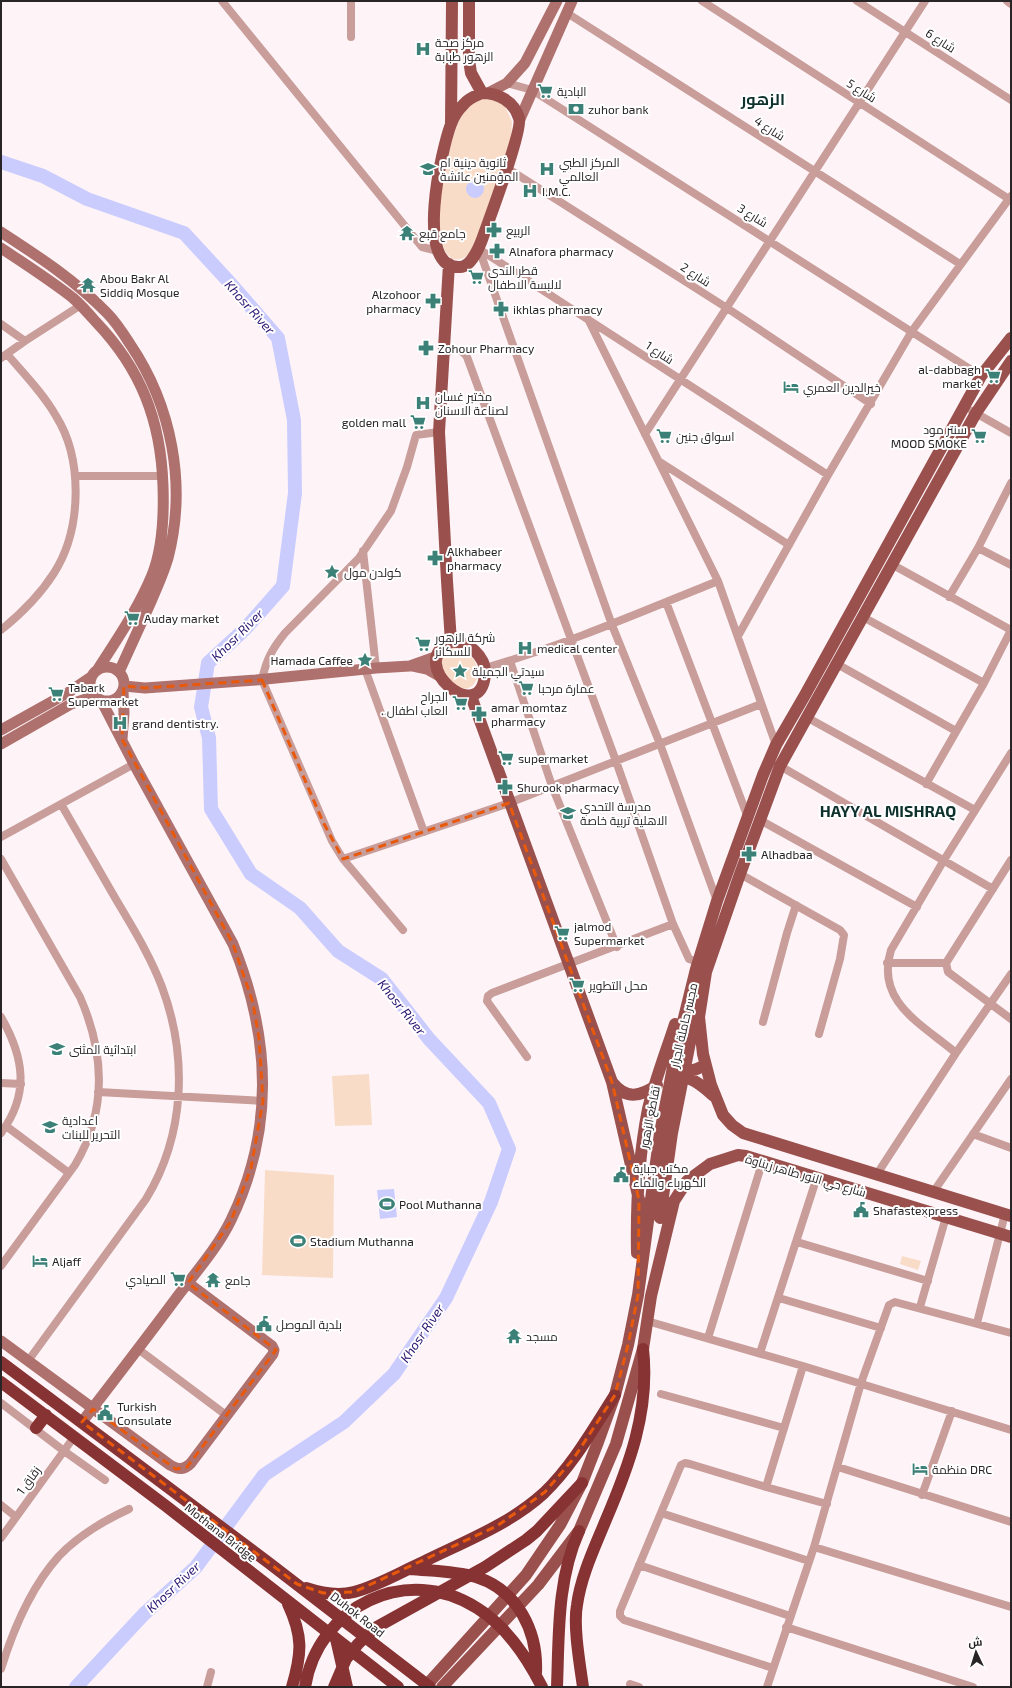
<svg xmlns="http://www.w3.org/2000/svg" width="1012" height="1688" font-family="'Exo 2',Cairo,sans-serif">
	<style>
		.green { fill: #f9dcc8 }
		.water { fill: #caccfe }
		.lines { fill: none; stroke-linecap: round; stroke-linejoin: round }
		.river { stroke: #caccfe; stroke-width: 14 }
		.street { stroke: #c89d9a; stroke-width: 8 }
		.secondary { stroke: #af716d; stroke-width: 11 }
		.primary { stroke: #9a514e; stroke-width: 12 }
		.highway { stroke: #873333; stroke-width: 12 }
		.marked { fill: none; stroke: #e8590c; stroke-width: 3; stroke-dasharray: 8 5; stroke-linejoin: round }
		.labels { text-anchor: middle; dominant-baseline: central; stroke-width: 4; stroke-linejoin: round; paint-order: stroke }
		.street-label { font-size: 12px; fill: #292527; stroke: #fff }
		.poi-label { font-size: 12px; fill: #292527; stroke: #fff; text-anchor: start }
		.water-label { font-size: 13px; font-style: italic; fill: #291470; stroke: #fff }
		.district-label { font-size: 16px; font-weight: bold; fill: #0f312d; stroke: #fff }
	</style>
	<rect width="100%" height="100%" fill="#fef4f8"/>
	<path class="green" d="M 488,97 L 505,106 L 512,122 L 511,140 L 474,248 C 468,255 463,261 453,259 C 440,252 439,228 439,214 C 438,198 453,124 463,113 C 471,103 477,100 488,97 Z
		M 450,648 C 487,649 483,695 460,688 C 453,686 447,677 442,672 L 442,653 Z
		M 369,1074 L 372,1125 L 335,1126 L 332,1076 Z
		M 265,1170 L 334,1175 L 333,1278 L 262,1275 Z
		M 902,1256 L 921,1261 L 918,1270 L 900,1264 Z"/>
	<path class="water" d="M466 189a9 9 0 1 1 18 0a9 9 0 1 1-18 0Z
		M 394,1189 L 397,1217 L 380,1219 L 377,1190 Z"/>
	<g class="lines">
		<path class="river" d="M 1,162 L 43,176 L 87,199 L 184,233 L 231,284 L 278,338 L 294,420 L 295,493 L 283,586 L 245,629 L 208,663 L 201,707 L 209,738 L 211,809 L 251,874 L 300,908 L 338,951 L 382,979 L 429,1039 L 489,1103 L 509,1149 L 491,1202 L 446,1298 L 394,1374 L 344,1422 L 264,1475 L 196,1567 L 144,1614 L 76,1687"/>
		<path class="street" d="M 222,1 L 422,247 L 438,251
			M 351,1 L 351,37
			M 702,1 L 1009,199
			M 857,1 L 1011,100
			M 1007,1 L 1011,4
			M 567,13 L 960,264
			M 507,83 L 532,90 L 981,376
			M 507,168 L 727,308 L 871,404
			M 479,249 L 612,625 L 660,744 L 717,901
			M 479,249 L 828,475
			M 588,319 L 718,581 L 776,745
			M 1,324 L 25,341
			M 443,357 C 449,348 460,347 467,357 L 616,761 L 673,924 L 689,959 L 698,962
			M 1,358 L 25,341 L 81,305
			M 972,411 L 1011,433
			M 645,434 L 925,1
			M 660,462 L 789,545
			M 76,476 L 163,476
			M 978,548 L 1011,565
			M 363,551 L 376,668
			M 893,565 L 1011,630 L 984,683 L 926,784
			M 949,597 L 978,548 L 1011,483
			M 666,602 L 747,815
			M 863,617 L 984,683
			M 1,630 C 22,613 40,595 54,573 C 82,529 83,459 56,416 C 43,393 24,374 7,354
			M 738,636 L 828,475 L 912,331 L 1011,196
			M 510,661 L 552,786 L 617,947
			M 837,664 L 956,731
			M 485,668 C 565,645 641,612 718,581
			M 365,669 L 424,832
			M 808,718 L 975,810
			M 780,766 L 993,889
			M 760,820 L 917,907
			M 1,837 L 134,764
			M 1,859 L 80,997 C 105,1054 107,1111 75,1165 L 1,1266
			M 343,859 L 509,803 L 761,704
			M 1011,860 L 946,963 L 948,972 L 1011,1019
			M 740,874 L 840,930 L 844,935 L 840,959 L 819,1034
			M 403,930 L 343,859 L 332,841 L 262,680 C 266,660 272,649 285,633 L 359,558 L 391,511 L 407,467 L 416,435 L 439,432
			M 887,963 L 946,963
			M 1,1017 C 24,1057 30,1094 1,1133
			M 763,1022 L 787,933 L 796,905
			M 956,1053 C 922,1024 875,1002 891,950 L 944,860 L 1011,753
			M 527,1057 L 487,1001 L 488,996 L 492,993 L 673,924
			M 1,1083 L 21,1084
			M 98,1092 L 263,1101
			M 6,1126 L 69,1173
			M 973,1134 L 1011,1148
			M 877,1174 L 956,1053 L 1011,974
			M 934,1191 L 1011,1079
			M 797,1242 L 928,1281
			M 779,1298 L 881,1328
			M 920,1307 L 946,1217
			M 647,1321 L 803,1366 L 1011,1430
			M 977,1323 L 1005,1214
			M 708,1338 L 763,1160
			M 138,1349 L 226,1415
			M 760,1353 L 817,1177
			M 28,1361 L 146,1199 C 185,1135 188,1057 162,987 C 150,955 131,925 114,896 C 96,865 79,835 61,804
			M 661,1394 L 784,1428
			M 1,1403 L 64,1451 L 105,1480
			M 838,1467 L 1011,1522
			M 766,1487 L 827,1504
			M 922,1495 L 952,1411
			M 1,1505 L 16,1517
			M 661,1513 L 809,1561
			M 1,1538 L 74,1437
			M 814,1547 L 1011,1607
			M 639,1565 L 790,1616
			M 786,1627 L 973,1687
			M 773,1668 L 624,1620 L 620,1616 L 620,1611 L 681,1465 L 685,1463 L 690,1464 L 766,1487 L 803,1366
			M 1,1669 C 13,1630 31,1587 59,1556 C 79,1535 103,1521 129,1509
			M 630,1684 L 639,1687
			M 207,1687 L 211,1672
			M 767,1687 L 814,1547 L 861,1383 L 889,1305 L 895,1302 L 1011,1333"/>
		<path class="secondary" d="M 488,93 L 507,83 L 525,63 L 557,1
			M 520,119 L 572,1
			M 1,232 C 38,256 76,281 107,313 C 116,322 123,333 130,344 C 172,406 187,485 168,558 C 163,575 156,590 149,606 C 139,628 129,650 119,672
			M 1,248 C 25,264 50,280 73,298 C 81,305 89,314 96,322 C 141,369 161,421 163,486 C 164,515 163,548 152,575 C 138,609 117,639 98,669
			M 413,666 L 427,669 L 441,677
			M90 684a17 17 0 1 1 34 0a17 17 0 1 1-34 0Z
			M 124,686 L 145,688 L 256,680 L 376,668 L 410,666 L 438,656
			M 1,730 L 69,692 L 91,677
			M 122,739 L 124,713 L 123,691
			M 1,744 L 71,704 L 95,696
			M 1,1341 L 170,1465 C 179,1470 184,1470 191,1463 L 273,1354 L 274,1350 L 272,1346 L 188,1283
			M 82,1422 C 114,1380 146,1339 177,1297 C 196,1272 218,1247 231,1220 C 275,1129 270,1035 233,944 L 134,764 L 101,700"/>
		<path class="primary" d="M 469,1 L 469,60 L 471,73 L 482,93
			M 482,93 C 498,93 514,101 519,118 C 523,129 490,217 484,234 C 481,243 472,267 460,267 C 413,270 442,148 451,124 C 453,118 459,109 464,104 C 469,98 475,96 482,93 Z
			M 451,124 L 452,1
			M 449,264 L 439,432 L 447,581 L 451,642
			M 1011,361 L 976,413 L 780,766 L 740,874 L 706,972 L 699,1017 L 703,1054 L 711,1085 L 723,1115 L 732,1125 L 743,1133 L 1011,1216
			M 451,642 C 468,640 486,657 485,674 C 481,729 404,663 451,642 Z
			M 471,696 L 612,1082 L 639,1200 C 650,1216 662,1215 674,1201
			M 676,1068 C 686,1072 697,1071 705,1064
			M 676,1077 C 691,1075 703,1087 714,1096
			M 612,1082 C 626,1100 640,1097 657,1085
			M 660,1218 L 672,1133 L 695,1017
			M 637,1253 C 636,1206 639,1155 648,1109 C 655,1080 666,1052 675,1024
			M 425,1687 L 526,1575 L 560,1525 L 582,1483 L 598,1442 L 615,1395 L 628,1345 L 638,1295 L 660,1133 L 678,1042 L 696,969 L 717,901 L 763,775 L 776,745 L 805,695 L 981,376 L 1011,338
			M 442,1687 L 538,1585 L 579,1531 L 616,1444 L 643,1349 L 651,1296 L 674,1201 L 687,1181 L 710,1164 L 738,1155 L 746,1156 L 1011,1237"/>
		<path class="highway" d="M 1,1362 L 269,1563 L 430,1687
			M 1,1382 L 166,1506 L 398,1687
			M 36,1428 L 46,1415
			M 410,1569 C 431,1571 455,1571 476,1577 C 518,1590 538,1632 536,1673
			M 306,1588 C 321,1593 339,1596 354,1592 C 377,1586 399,1573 421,1563 C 463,1542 509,1525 544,1493 C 573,1465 593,1429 615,1395
			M 288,1604 C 303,1636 302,1653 292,1687
			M 336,1639 L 347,1687
			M 305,1687 C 318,1606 407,1563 477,1608 C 506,1626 527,1657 542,1687
			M 334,1687 L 346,1659 L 358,1644 L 375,1628 L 485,1567 L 526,1540 L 537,1531 L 582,1483
			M 557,1687 C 559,1634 557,1580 579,1531
			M 583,1687 C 580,1665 573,1626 577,1605 C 581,1576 594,1549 605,1522 C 629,1466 650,1411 643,1349"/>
	</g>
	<path class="marked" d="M 262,680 L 323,822 L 343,859 L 509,803 L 612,1082 L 639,1200 L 638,1295 L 628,1345 L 615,1395 L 574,1458 L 545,1492 L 497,1526 L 354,1592 L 323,1593 L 297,1584 L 82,1422 L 93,1409 L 170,1465 L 176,1469 L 187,1467 L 276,1350 L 188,1283 L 231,1221 L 251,1168 L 263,1101 L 259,1038 L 253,1003 L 233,944 L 122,739 L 124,686 L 145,688 Z"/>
	<defs>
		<symbol id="hospital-bare" viewBox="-9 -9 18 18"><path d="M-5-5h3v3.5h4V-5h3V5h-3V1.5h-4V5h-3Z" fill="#3c8178" stroke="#fff" stroke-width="2.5" paint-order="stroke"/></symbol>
		<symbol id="supermarket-bare" viewBox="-9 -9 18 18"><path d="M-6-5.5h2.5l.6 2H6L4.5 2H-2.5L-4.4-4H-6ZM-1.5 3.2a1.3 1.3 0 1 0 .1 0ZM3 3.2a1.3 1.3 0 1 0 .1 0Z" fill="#3c8178" stroke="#fff" stroke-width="2.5" paint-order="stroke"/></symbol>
		<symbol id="bank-bare" viewBox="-9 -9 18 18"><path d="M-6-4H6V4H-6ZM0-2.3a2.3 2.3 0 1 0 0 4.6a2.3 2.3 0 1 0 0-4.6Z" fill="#3c8178" stroke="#fff" stroke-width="2.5" paint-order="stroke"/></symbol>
		<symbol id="school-bare" viewBox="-9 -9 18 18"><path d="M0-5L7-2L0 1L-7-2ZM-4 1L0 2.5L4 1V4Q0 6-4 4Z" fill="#3c8178" stroke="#fff" stroke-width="2.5" paint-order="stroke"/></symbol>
		<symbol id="pharmacy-bare" viewBox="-9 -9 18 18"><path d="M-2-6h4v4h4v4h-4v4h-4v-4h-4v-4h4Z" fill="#3c8178" stroke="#fff" stroke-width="2.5" paint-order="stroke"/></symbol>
		<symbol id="temple-bare" viewBox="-9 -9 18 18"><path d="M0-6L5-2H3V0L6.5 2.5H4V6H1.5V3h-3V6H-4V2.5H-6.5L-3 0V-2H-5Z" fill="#3c8178" stroke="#fff" stroke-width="2.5" paint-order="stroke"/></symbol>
		<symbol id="hotel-bare" viewBox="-9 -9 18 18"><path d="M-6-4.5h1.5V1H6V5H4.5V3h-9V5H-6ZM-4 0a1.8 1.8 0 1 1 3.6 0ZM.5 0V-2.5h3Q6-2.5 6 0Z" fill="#3c8178" stroke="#fff" stroke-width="2.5" paint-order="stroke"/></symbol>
		<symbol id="sight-bare" viewBox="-9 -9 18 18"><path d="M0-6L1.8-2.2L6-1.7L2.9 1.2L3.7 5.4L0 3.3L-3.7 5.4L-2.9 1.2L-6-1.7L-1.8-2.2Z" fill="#3c8178" stroke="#fff" stroke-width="2.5" paint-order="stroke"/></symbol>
		<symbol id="civic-bare" viewBox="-9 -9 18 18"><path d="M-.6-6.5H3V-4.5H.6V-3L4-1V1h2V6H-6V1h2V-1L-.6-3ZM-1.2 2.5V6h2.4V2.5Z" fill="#3c8178" stroke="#fff" stroke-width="2.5" paint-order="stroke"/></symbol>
		<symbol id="stadium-bare" viewBox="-9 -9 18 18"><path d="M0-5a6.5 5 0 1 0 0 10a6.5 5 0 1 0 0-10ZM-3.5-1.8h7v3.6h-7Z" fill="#3c8178" stroke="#fff" stroke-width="2.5" paint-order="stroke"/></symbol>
	</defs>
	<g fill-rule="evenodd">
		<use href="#hospital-bare" x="412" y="38" width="22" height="22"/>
		<use href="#supermarket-bare" x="534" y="80" width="22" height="22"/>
		<use href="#bank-bare" x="565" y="98" width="22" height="22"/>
		<use href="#school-bare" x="417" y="158" width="22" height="22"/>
		<use href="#hospital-bare" x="536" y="158" width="22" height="22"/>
		<use href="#hospital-bare" x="519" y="180" width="22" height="22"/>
		<use href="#pharmacy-bare" x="483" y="219" width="22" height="22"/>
		<use href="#temple-bare" x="396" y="222" width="22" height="22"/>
		<use href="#pharmacy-bare" x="486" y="240" width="22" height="22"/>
		<use href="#supermarket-bare" x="465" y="266" width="22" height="22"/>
		<use href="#temple-bare" x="77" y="274" width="22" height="22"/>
		<use href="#pharmacy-bare" x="422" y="290" width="22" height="22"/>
		<use href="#pharmacy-bare" x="490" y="298" width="22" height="22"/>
		<use href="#pharmacy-bare" x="415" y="337" width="22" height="22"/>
		<use href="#supermarket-bare" x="982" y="365" width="22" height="22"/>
		<use href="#hotel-bare" x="780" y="376" width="22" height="22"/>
		<use href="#hospital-bare" x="412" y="392" width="22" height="22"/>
		<use href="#supermarket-bare" x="407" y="411" width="22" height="22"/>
		<use href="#supermarket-bare" x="653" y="425" width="22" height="22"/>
		<use href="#supermarket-bare" x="968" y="425" width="22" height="22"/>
		<use href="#pharmacy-bare" x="424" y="547" width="22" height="22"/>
		<use href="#sight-bare" x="321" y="561" width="22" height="22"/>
		<use href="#supermarket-bare" x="121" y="607" width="22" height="22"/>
		<use href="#supermarket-bare" x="412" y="633" width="22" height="22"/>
		<use href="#hospital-bare" x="514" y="637" width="22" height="22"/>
		<use href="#sight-bare" x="354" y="649" width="22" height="22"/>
		<use href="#sight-bare" x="449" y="660" width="22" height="22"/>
		<use href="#supermarket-bare" x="515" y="677" width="22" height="22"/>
		<use href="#supermarket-bare" x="45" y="683" width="22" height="22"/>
		<use href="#supermarket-bare" x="449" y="692" width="22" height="22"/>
		<use href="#pharmacy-bare" x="468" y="703" width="22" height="22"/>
		<use href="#hospital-bare" x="109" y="712" width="22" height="22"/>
		<use href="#supermarket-bare" x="495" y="747" width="22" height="22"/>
		<use href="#pharmacy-bare" x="494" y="776" width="22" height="22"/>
		<use href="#school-bare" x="557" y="802" width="22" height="22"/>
		<use href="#pharmacy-bare" x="738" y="843" width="22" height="22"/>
		<use href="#supermarket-bare" x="551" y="922" width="22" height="22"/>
		<use href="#supermarket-bare" x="566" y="974" width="22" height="22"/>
		<use href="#school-bare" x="46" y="1038" width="22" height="22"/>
		<use href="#school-bare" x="39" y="1116" width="22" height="22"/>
		<use href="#civic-bare" x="610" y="1164" width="22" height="22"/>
		<use href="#stadium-bare" x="376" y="1193" width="22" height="22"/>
		<use href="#civic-bare" x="850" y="1199" width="22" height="22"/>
		<use href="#stadium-bare" x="287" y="1230" width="22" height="22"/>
		<use href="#hotel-bare" x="29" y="1250" width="22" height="22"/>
		<use href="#supermarket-bare" x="167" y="1268" width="22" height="22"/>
		<use href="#temple-bare" x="202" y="1269" width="22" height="22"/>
		<use href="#civic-bare" x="253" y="1313" width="22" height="22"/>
		<use href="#temple-bare" x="503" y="1325" width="22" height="22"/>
		<use href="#civic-bare" x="94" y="1402" width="22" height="22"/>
		<use href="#hotel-bare" x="909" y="1458" width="22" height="22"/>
	</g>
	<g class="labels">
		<g class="street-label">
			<text transform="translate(941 40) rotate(33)">شارع 6</text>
			<text transform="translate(862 90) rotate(33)">شارع 5</text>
			<text transform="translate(770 128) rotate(33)">شارع 4</text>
			<text transform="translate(753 215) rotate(32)">شارع 3</text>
			<text transform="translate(696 274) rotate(33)">شارع 2</text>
			<text transform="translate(660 352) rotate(33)">شارع 1</text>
			<text transform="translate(683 1025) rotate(-77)">مجسر حاملة الجرار</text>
			<text transform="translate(649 1117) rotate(-79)">تقاطع الزهور</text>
			<text transform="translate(806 1175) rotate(16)">شارع حي النور طاهر زيناوة</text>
			<text transform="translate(28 1480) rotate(-54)">زقاق 1</text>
			<text transform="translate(221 1532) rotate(38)">Mothana Bridge</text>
			<text transform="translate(358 1614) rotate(38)">Duhok Road</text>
		</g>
		<g class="poi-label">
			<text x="435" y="42">مركز صحة<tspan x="435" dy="14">الزهور طبابة</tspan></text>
			<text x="557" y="91">البادية</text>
			<text x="588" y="109">zuhor bank</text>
			<text x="440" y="162">ثانوية دينية ام<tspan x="440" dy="14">المؤمنين عائشة</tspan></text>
			<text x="559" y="162">المركز الطبي<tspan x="559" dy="14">العالمي</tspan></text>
			<text x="542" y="191">I.M.C.</text>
			<text x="506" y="230">الربيع</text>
			<text x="419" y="233">جامع قبع</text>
			<text x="509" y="251">Alnafora pharmacy</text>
			<text x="488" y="270">قطر الندى<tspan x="488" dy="14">لالبسة الاطفال</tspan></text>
			<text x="100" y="278">Abou Bakr Al<tspan x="100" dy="14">Siddiq Mosque</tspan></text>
			<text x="421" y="294" text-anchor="end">Alzohoor<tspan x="421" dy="14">pharmacy</tspan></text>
			<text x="513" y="309">ikhlas pharmacy</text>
			<text x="438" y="348">Zohour Pharmacy</text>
			<text x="981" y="369" text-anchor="end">al-dabbagh<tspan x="981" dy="14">market</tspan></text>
			<text x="803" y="387">خيرالدين العمري</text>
			<text x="435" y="396">مختبر غسان<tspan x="435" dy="14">لصناعة الاسنان</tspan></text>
			<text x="406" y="422" text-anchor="end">golden mall</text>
			<text x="967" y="429" text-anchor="end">سنتر مود<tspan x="967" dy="14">MOOD SMOKE</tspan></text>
			<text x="676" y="436">اسواق جنين</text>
			<text x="447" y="551">Alkhabeer<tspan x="447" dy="14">pharmacy</tspan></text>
			<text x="344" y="572">كولدن مول</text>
			<text x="144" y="618">Auday market</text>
			<text x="435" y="637">شركة الزهور<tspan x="435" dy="14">للسكائر</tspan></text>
			<text x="537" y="648">medical center</text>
			<text x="353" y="660" text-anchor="end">Hamada Caffee</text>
			<text x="472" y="671">سيدتي الجميلة</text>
			<text x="68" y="687">Tabark<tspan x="68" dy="14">Supermarket</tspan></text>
			<text x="538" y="688">عمارة مرحبا</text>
			<text x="448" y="696" text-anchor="end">الجراح<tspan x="448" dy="14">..العاب اطفال</tspan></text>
			<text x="491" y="707">amar momtaz<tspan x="491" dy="14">pharmacy</tspan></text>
			<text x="132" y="723">grand dentistry.</text>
			<text x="518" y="758">supermarket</text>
			<text x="517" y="787">Shurook pharmacy</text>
			<text x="580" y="806">مدرسة التحدي<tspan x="580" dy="14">الاهلية تربية خاصة</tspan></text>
			<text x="761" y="854">Alhadbaa</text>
			<text x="574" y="926">jalmod<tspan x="574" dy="14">Supermarket</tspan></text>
			<text x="589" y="985">محل التطوير</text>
			<text x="69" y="1049">ابتدائية المثنى</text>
			<text x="62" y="1120">اعدادية<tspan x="62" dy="14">التحرير للبنات</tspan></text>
			<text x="633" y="1168">مكتب جباية<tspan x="633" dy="14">الكهرباء والماء</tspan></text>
			<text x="399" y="1204">Pool Muthanna</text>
			<text x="873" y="1210">Shafastexpress</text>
			<text x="310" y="1241">Stadium Muthanna</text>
			<text x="52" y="1261">Aljaff</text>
			<text x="166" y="1279" text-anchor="end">الصيادي</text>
			<text x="225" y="1280">جامع</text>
			<text x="276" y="1324">بلدية الموصل</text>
			<text x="526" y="1336">مسجد</text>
			<text x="117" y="1406">Turkish<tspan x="117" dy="14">Consulate</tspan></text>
			<text x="932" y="1469">منظمة DRC</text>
		</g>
		<g class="water-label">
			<text transform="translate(250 307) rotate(48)">Khosr River</text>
			<text transform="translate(237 635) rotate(-45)">Khosr River</text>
			<text transform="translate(402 1007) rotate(51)">Khosr River</text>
			<text transform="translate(422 1333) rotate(-56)">Khosr River</text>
			<text transform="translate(173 1587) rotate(-43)">Khosr River</text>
		</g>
		<g class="district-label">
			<text x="763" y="98">الزهور</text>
			<text x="888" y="810">HAYY AL MISHRAQ</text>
		</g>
	</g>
	<rect width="1012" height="1688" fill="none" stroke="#292527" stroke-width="4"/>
	<g transform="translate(976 1652) rotate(356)" stroke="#ffffff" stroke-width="3" paint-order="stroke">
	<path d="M0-3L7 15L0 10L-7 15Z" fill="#292527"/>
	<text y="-6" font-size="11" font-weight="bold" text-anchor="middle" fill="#292527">ش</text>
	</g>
</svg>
